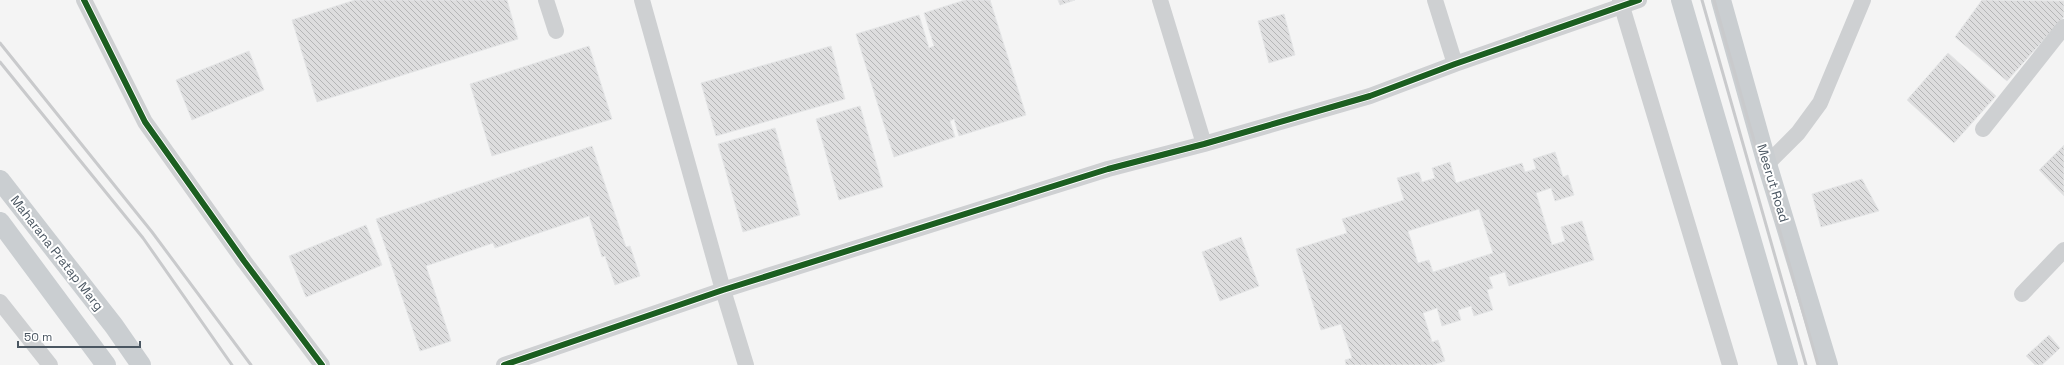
<svg xmlns="http://www.w3.org/2000/svg" width="2064" height="365" font-family="'Space Grotesk',sans-serif">
	<style>
		.building { fill: url(#building-back-hatch); stroke: #e5e6e7; fill-rule: evenodd }
		.lines { fill: none; stroke-linecap: round; stroke-linejoin: round }
		.minor { stroke: #ced0d2; stroke-width: 16 }
		.major { stroke: #caced1; stroke-width: 20 }
		.rail { stroke: #c9cacc; stroke-width: 3 }
		.cycleway-casing { stroke: #fff; stroke-width: 8 }
		.cycleway { stroke: #1b5e20; stroke-width: 6 }
		.labels { text-anchor: middle; dominant-baseline: central; stroke-width: 4; stroke-linejoin: round; paint-order: stroke }
		.street-label { font-size: 13px; fill: #4a5661; stroke: #fff }
	</style>
	<defs>
		<pattern id="building-back-hatch" width="6" height="6" patternUnits="userSpaceOnUse"><rect width="6" height="6" fill="#ddddde"/><path d="M-1 5l2 2M0 0l6 6M5-1l2 2" fill="none" stroke="#b5b6b7"/></pattern>
	</defs>
	<rect width="100%" height="100%" fill="#f4f4f4"/>
	<path class="building" d="M 355,0 L 507,0 L 518,39 L 317,102 L 292,20 Z
		M 965,0 L 990,0 L 1026,115 L 959,136 L 954,119 L 950,121 L 955,137 L 894,157 L 856,34 L 919,15 L 929,48 L 934,46 L 924,13 Z
		M 1058,0 L 1075,0 L 1060,5 Z
		M 1982,0 L 2064,1 L 2064,17 L 2007,81 L 1955,37 Z
		M 1284,14 L 1295,55 L 1269,63 L 1258,21 Z
		M 589,46 L 612,119 L 492,156 L 470,84 Z
		M 831,46 L 845,99 L 716,136 L 701,83 Z
		M 249,51 L 264,90 L 192,120 L 176,80 Z
		M 1948,53 L 1996,96 L 1954,143 L 1907,100 Z
		M 860,106 L 883,187 L 839,200 L 816,119 Z
		M 775,128 L 800,215 L 743,232 L 718,144 Z
		M 2064,145 L 2064,196 L 2039,170 Z
		M 592,146 L 626,247 L 630,246 L 640,276 L 615,285 L 605,256 L 602,257 L 589,216 L 495,248 L 493,243 L 426,266 L 451,341 L 420,351 L 376,219 Z
		M 1555,152 L 1563,177 L 1568,175 L 1574,195 L 1555,201 L 1551,188 L 1536,193 L 1552,245 L 1565,241 L 1561,227 L 1582,221 L 1594,260 L 1509,286 L 1505,272 L 1489,277 L 1493,288 L 1487,290 L 1493,310 L 1474,316 L 1471,306 L 1458,310 L 1461,320 L 1442,326 L 1437,308 L 1423,313 L 1432,342 L 1438,340 L 1445,361 L 1433,365 L 1346,365 L 1345,360 L 1352,358 L 1341,324 L 1321,330 L 1296,249 L 1347,233 L 1342,219 L 1404,200 L 1397,178 L 1419,172 L 1422,182 L 1435,178 L 1432,168 L 1450,162 L 1456,183 L 1522,163 L 1525,172 L 1536,169 L 1533,159 ZM 1479,209 L 1493,253 L 1433,272 L 1429,260 L 1418,263 L 1408,231 Z
		M 1862,179 L 1879,211 L 1821,227 L 1812,194 Z
		M 366,225 L 382,265 L 306,297 L 289,256 Z
		M 1241,237 L 1259,286 L 1220,301 L 1202,252 Z
		M 2049,335 L 2060,348 L 2042,365 L 2035,365 L 2026,356 Z"/>
	<g class="lines">
		<path class="minor" d="M 84,0 L 145,122 L 244,261 L 322,365
			M 546,0 L 556,31
			M 642,0 L 723,290 L 746,365
			M 1160,0 L 1204,144
			M 1435,0 L 1455,64
			M 1620,0 L 1730,365
			M 1983,129 L 2064,27
			M 1767,164 L 1798,133 L 1820,103 L 1863,0
			M 2022,294 L 2064,250
			M 0,302 L 50,365
			M 504,365 L 723,290 L 1108,169 L 1204,144 L 1370,96 L 1455,64 L 1639,0"/>
		<path class="major" d="M 1681,0 L 1788,365
			M 1721,0 L 1767,164 L 1828,365
			M 0,180 L 114,326 L 141,365
			M 0,222 L 106,365"/>
		<path class="rail" d="M 1702,0 L 1806,365
			M 1714,0 L 1818,365
			M 0,43 L 152,232 L 251,365
			M 0,62 L 143,238 L 232,365"/>
		<defs>
			<path id="cycleway" d="M 84,0 L 145,122 L 244,261 L 322,365
				M 504,365 L 723,290 L 1108,169 L 1204,144 L 1370,96 L 1455,64 L 1639,0"/>
		</defs>
		<use href="#cycleway" class="cycleway-casing"/>
		<use href="#cycleway" class="cycleway"/>
	</g>
	<g class="labels">
		<g class="street-label">
			<text transform="translate(1773 183) rotate(73)">Meerut Road</text>
			<text transform="translate(57 253) rotate(52)">Maharana Pratap Marg</text>
		</g>
	</g>
	<path d="M18 341v6h122v-6" fill="none" stroke="#4a5661" stroke-width="2"/>
	<text x="24" y="341" font-size="12" fill="#4a5661" stroke="#ffffff" stroke-width="3" paint-order="stroke">50 m</text>
</svg>
